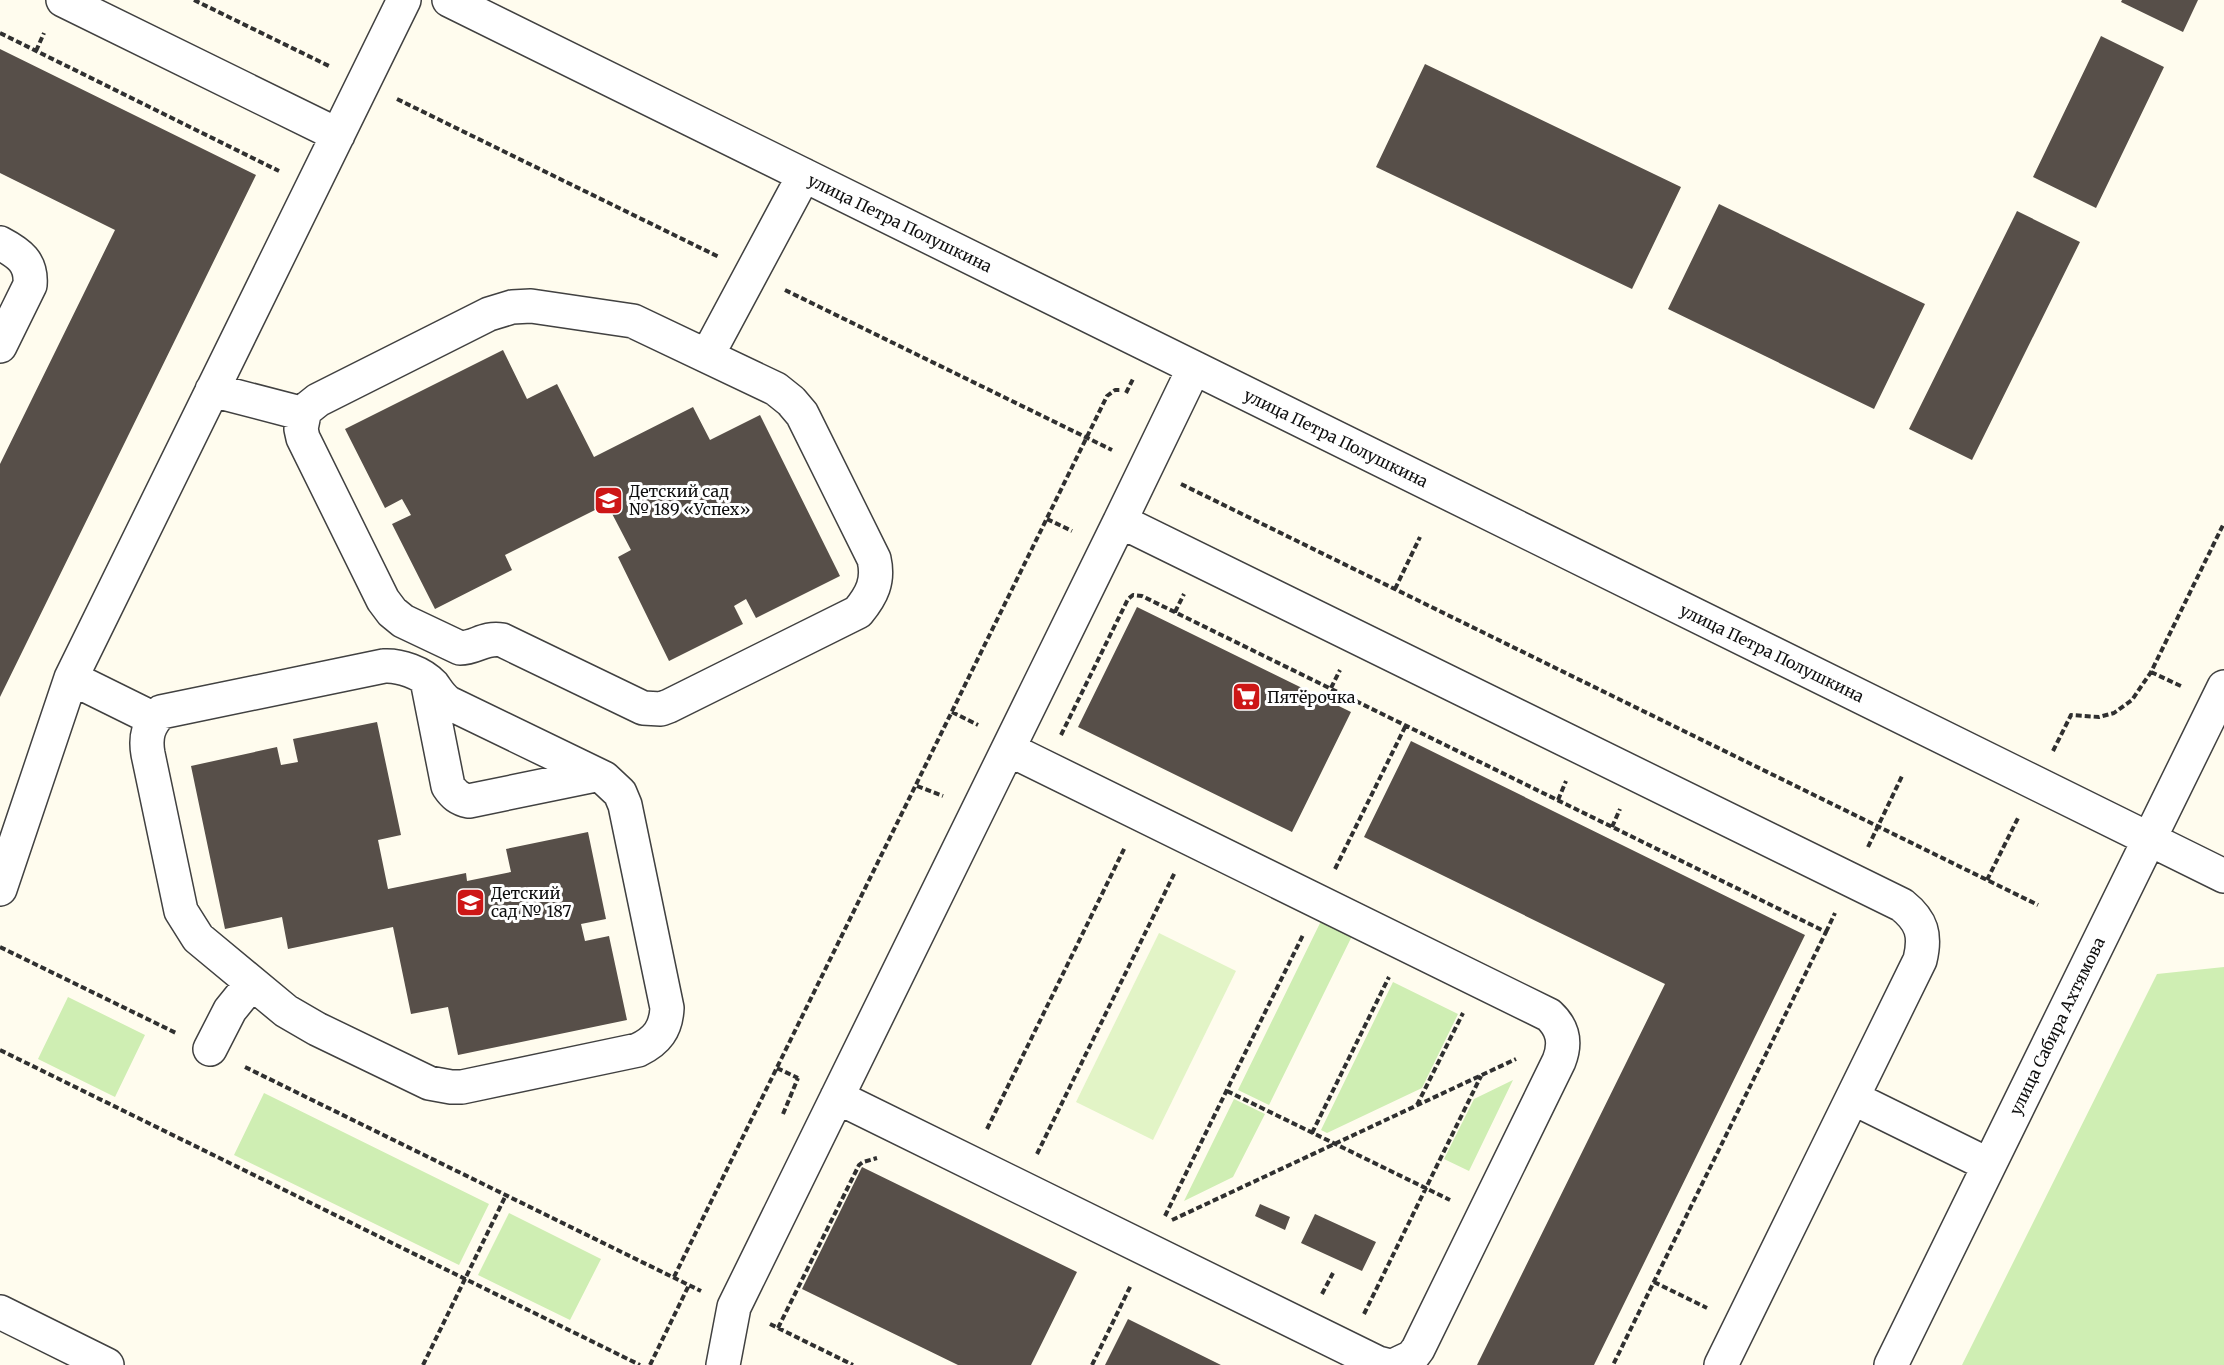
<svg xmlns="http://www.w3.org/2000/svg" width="2224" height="1365" font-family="Merriweather,serif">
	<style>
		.green { fill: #cfeeb3 }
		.pitch { fill: #e2f4c6 }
		.building { fill: #574f49 }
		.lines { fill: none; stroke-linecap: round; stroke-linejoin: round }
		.minor-casing { stroke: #414141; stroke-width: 36 }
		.path { stroke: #303030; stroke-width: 4; stroke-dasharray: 6 3; stroke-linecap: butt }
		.minor { stroke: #fff; stroke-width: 33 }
		.labels { text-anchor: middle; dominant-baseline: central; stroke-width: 6; stroke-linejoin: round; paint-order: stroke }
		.street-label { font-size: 16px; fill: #0e0e0e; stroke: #fff }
		.poi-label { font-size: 16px; fill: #0e0e0e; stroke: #fff; text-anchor: start }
	</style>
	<rect width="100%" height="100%" fill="#fffcee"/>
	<path class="green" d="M 1323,917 L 1354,932 L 1269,1105 L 1238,1090 Z
		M 2224,967 L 2224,1365 L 1962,1365 L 2157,974 Z
		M 1393,982 L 1458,1014 L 1422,1088 L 1327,1133 L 1321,1130 Z
		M 68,997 L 145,1035 L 115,1097 L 38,1059 Z
		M 1513,1080 L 1469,1171 L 1444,1159 L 1474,1099 Z
		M 264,1093 L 489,1204 L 459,1265 L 234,1155 Z
		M 1234,1099 L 1265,1114 L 1233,1177 L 1184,1201 Z
		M 509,1213 L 601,1259 L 570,1320 L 478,1275 Z"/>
	<path class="pitch" d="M 1159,933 L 1236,971 L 1153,1140 L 1076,1102 Z"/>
	<path class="building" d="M 2122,0 L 2198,0 L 2183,32 L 2121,2 Z
		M 2101,36 L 2164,67 L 2096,208 L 2033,177 Z
		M 0,49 L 256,175 L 0,697 L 0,464 L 115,230 L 0,173 Z
		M 1425,64 L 1681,187 L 1632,289 L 1376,167 Z
		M 1719,204 L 1925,304 L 1874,409 L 1668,309 Z
		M 2017,211 L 2080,242 L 1972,460 L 1909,429 Z
		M 503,350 L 527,399 L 557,384 L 594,457 L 693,407 L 710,440 L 760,415 L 840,576 L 756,618 L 746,599 L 734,606 L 743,624 L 669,661 L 618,557 L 631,550 L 607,504 L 505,555 L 512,570 L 435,609 L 392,524 L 411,515 L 402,499 L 385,508 L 345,429 Z
		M 1137,607 L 1351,712 L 1292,832 L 1078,727 Z
		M 377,722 L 401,835 L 378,840 L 388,889 L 466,873 L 467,881 L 511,872 L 506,849 L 588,832 L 606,919 L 581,924 L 585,941 L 609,936 L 627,1020 L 458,1055 L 448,1007 L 411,1014 L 393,927 L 288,949 L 282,917 L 225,929 L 191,766 L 277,747 L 281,765 L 298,762 L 293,739 Z
		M 1411,741 L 1805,935 L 1594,1365 L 1477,1365 L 1665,984 L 1364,837 Z
		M 862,1167 L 1077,1272 L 1031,1365 L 958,1365 L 802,1289 Z
		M 1260,1204 L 1290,1217 L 1285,1230 L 1255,1216 Z
		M 1315,1214 L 1376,1242 L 1362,1271 L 1301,1243 Z
		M 1128,1319 L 1221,1365 L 1105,1365 Z"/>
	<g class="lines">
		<defs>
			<path id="minor" d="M 63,0 L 338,135
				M 449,0 L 2224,876
				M 0,243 C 19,253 32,262 30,285 L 0,346
				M 707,356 L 804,175
				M 212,390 L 304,414 L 308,408 L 318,400 L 489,314 L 512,307 L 531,306 L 633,321 L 776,389 L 791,401 L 802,414 L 874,559 C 879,581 872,595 858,612 L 669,706 L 661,709 L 643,708 L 502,640 C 484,637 476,648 460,648 L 403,621 L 392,612 L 383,600 L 303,438 L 301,429 L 304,414
				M 1120,521 L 1194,368
				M 384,666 C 400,665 422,673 433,685 C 438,692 441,698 449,703 L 604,778 L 620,793 L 625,805 L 667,1008 C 666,1029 657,1041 638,1050 L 462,1087 L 451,1087 L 429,1083 L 317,1029 L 286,1011 L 198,938 L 181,911 L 148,754 C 145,737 148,725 161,712 Z
				M 71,678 L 154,719
				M 427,680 L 448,786 C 454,795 459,799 469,801 L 595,775
				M 1008,749 L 1549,1015 C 1563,1028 1566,1043 1559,1061 L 1418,1349 L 1412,1357 L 1395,1365
				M 0,889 L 71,678 L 404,0
				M 210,1049 L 230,1010 L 251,984
				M 837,1097 L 1378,1363 L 1386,1365
				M 1853,1098 L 1989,1165
				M 0,1312 L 107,1365
				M 723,1365 L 734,1307 L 1120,521 L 1902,905 C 1922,921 1926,935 1920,960 L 1721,1365
				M 1891,1365 L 2224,687"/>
		</defs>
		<use href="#minor" class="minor-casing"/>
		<path class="path" d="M 194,0 L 331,67
			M 0,33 L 279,171
			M 36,51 L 44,33
			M 397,99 L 719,257
			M 785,290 L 1112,450
			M 1126,393 L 1133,379
			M 1181,484 L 2038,905
			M 1047,519 L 1072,531
			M 1395,589 L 1420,537
			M 1175,612 L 1184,594
			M 2151,672 L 2183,687
			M 1331,688 L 1340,670
			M 952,712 L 978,725
			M 1061,735 L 1128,599 L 1133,595 L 1142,596 L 1826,932 L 1613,1365
			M 2053,751 L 2071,715 L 2099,717 L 2114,713 L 2132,700 L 2151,672 L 2224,523
			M 917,786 L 943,796
			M 1558,800 L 1566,781
			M 1612,827 L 1620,809
			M 1868,847 L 1903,774
			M 1335,869 L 1406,725
			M 1987,880 L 2019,816
			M 1826,932 L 1835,913
			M 0,947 L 176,1033
			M 0,1050 L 640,1365
			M 245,1067 L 701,1291
			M 777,1068 L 798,1078
			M 1227,1091 L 1450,1200
			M 1417,1105 L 1463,1013
			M 783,1114 L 798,1078
			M 987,1129 L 1125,847
			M 1312,1133 L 1389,977
			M 1037,1154 L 1175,872
			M 1165,1216 L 1303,935
			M 1172,1220 L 1516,1059
			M 674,1277 L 1107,396 L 1115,390 L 1121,390
			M 1654,1282 L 1707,1308
			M 1322,1294 L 1333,1273
			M 1364,1314 L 1481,1076
			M 770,1324 L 853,1365
			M 778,1328 L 859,1165 L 863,1162 L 877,1158
			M 423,1365 L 506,1195
			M 650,1365 L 689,1285
			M 1092,1365 L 1131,1285"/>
		<use href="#minor" class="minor"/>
	</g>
	<defs>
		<symbol id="school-square" viewBox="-11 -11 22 22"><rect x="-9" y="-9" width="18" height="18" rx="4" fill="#cd1616" stroke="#fff"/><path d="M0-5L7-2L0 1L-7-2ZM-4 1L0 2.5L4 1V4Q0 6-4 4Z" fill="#fff"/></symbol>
		<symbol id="supermarket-square" viewBox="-11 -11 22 22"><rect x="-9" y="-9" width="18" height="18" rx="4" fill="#cd1616" stroke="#fff"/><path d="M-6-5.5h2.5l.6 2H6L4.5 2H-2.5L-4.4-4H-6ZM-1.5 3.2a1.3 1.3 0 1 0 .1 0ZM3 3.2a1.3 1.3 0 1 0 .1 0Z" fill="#fff"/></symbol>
	</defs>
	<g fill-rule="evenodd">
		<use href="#school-square" x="592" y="484" width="33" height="33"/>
		<use href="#supermarket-square" x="1230" y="680" width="33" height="33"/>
		<use href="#school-square" x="454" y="886" width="33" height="33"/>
	</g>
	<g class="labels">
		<g class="street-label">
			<text transform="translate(900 223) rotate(26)">улица Петра Полушкина</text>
			<text transform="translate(1336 438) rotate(26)">улица Петра Полушкина</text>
			<text transform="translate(1772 653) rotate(26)">улица Петра Полушкина</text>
			<text transform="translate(2057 1026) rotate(-64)">улица Сабира Ахтямова</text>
		</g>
		<g class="poi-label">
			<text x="629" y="491">Детский сад<tspan x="629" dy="18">№ 189 «Успех»</tspan></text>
			<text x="1267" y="697">Пятёрочка</text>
			<text x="491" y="893">Детский<tspan x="491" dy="18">сад № 187</tspan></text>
		</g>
	</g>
</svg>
